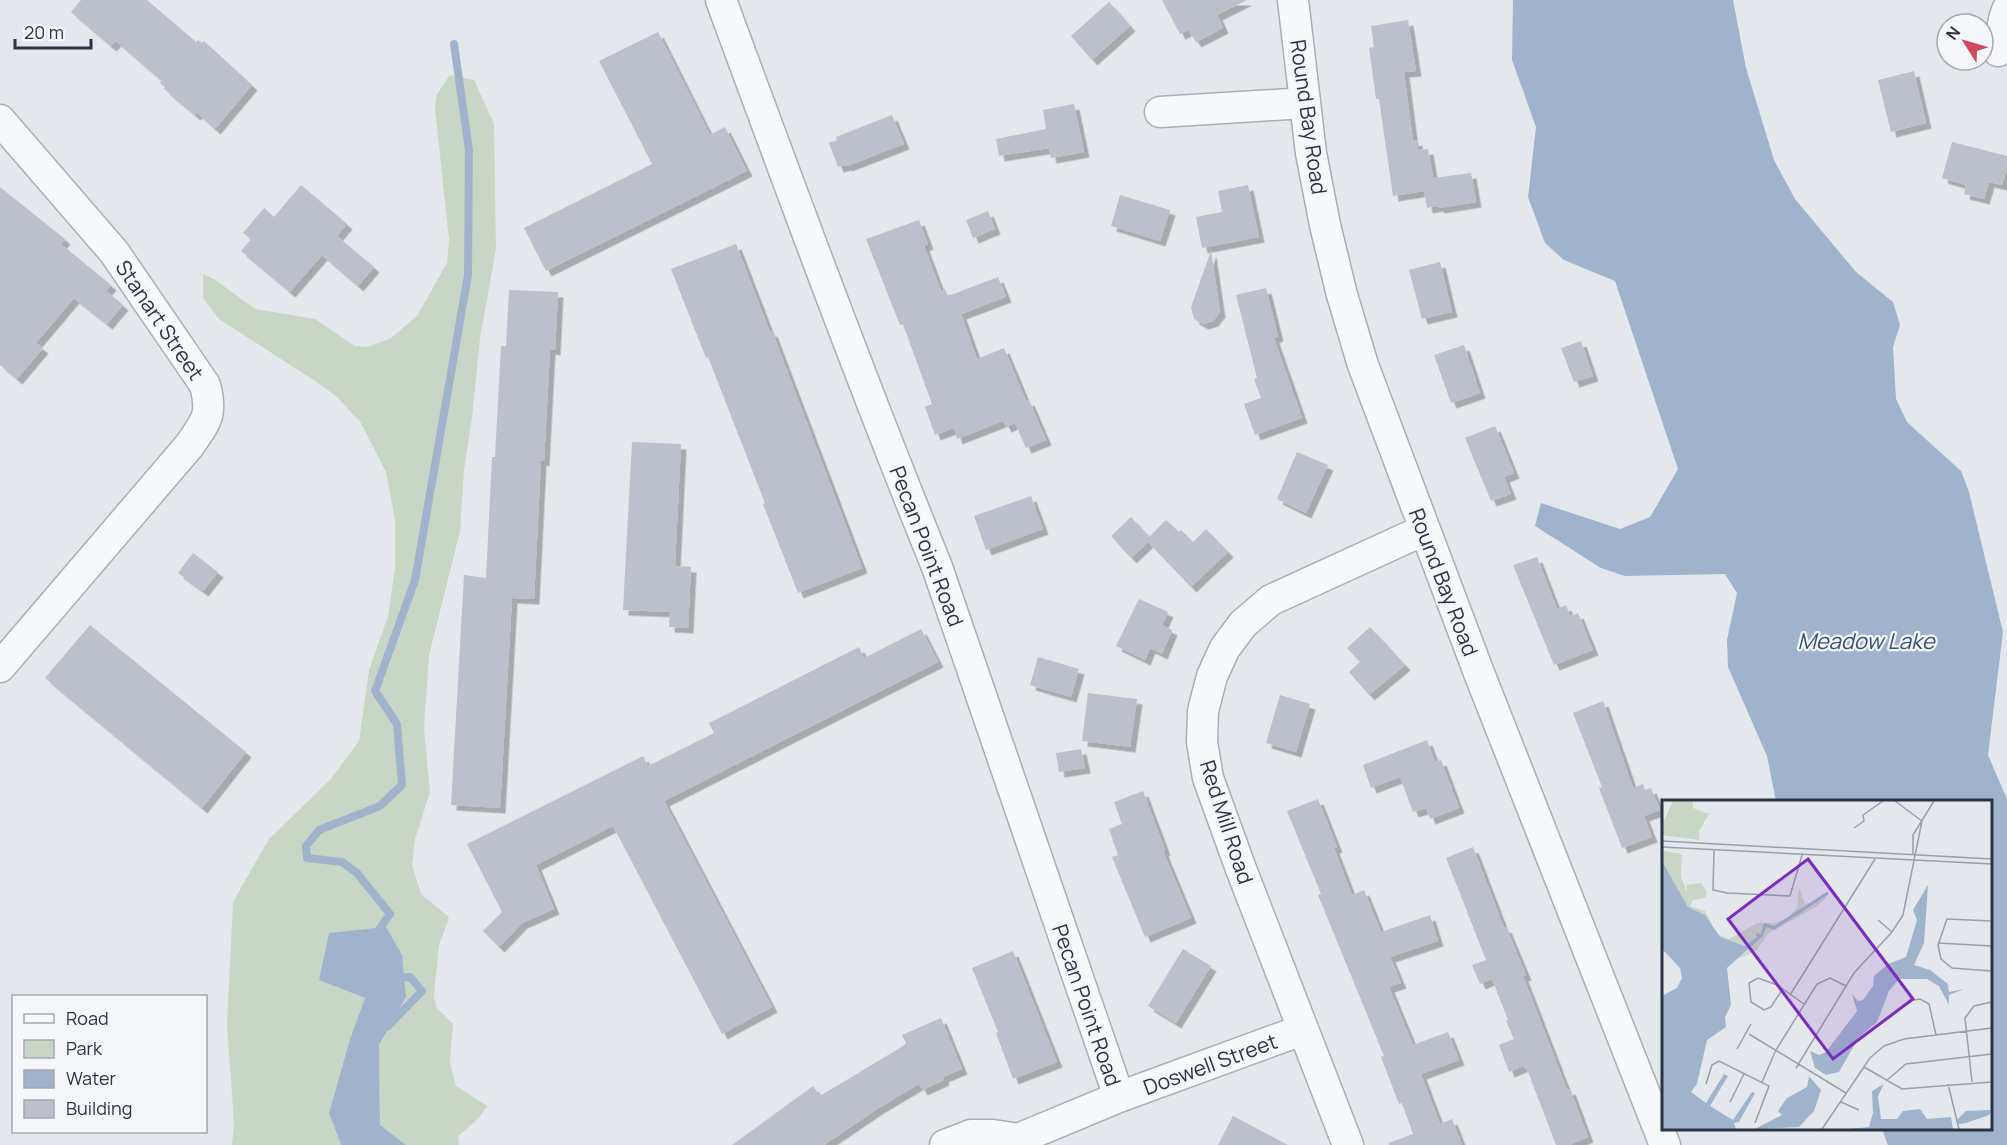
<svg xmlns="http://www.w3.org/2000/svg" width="2007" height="1145" font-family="Manrope,sans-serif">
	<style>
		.green { fill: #c9d6c5 }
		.water { fill: #9fb4cc }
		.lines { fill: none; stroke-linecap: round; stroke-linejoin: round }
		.stream { stroke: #9fb4cc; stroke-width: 8 }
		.building { fill: #bbc0ca; filter: url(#shadow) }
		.minor-casing { stroke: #a9aeb7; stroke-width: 33 }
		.minor { stroke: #f7f8fa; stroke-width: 30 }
		.labels { text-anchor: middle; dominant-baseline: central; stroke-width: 4.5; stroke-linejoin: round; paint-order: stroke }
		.street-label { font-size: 21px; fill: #2b3445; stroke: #f4f6f9 }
		.water-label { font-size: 22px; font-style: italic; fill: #34527a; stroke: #f4f6f9 }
		.inset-river { fill: none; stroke: #9fb4cc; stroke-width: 3 }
		.inset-road { fill: none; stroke: #9a9fa9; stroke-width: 1.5 }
		.view { fill: #7b2cbf; fill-opacity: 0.15; stroke: #7b2cbf; stroke-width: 3 }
		.inset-edge { fill: none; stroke: #2b3445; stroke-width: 3 }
	</style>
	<defs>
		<filter id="shadow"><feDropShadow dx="5.5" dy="5.5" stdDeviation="0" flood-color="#0004"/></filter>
	</defs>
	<rect width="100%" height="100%" fill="#e4e7ec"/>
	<path class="green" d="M 450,75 L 474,80 L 494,124 L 496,249 L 480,338 L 472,417 L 464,470 L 460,531 L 429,655 L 424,728 L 430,792 L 415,839 L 412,865 L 421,894 L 449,917 L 439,945 L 434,995 L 436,1007 L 453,1024 L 450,1063 L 456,1086 L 487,1106 L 479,1118 L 458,1136 L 459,1145 L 406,1145 L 380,1125 L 379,1045 L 405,997 L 329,933 L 320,980 L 365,998 L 350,1039 L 329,1113 L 341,1145 L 232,1145 L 234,1124 L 227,1024 L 233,902 L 269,839 L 330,780 L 359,741 L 369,670 L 388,616 L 395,568 L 395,520 L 386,472 L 361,423 L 336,396 L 315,381 L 219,319 L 203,298 L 203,274 L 214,279 L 255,309 L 315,319 L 355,346 L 366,347 L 390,339 L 417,316 L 447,263 L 449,240 L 435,108 L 437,94 Z"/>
	<path class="water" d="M 1513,0 L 1733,0 L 1746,68 L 1774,160 L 1795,199 L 1856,272 L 1893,302 L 1900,325 L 1893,347 L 1896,399 L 1907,422 L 1961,471 L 1969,492 L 2003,632 L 1988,755 L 2007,799 L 2007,1145 L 1888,1145 L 1882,1129 L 1990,1128 L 1990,802 L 1776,801 L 1767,756 L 1728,667 L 1727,640 L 1737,593 L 1725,574 L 1625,576 L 1601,568 L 1535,526 L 1541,503 L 1620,529 L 1650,517 L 1678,469 L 1615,281 L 1564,260 L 1545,243 L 1528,197 L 1536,127 L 1512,60 Z
		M 386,927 L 402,955 L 406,997 L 379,1045 L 380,1125 L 406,1145 L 341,1145 L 329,1113 L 350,1039 L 365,998 L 319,980 L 329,933 Z"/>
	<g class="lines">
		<path class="stream" d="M 375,935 L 390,914 L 357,873 L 342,862 L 307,858 L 306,846 L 319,830 L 380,806 L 402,785 L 397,724 L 375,691 L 415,580 L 468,275 L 469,150 L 454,44
			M 387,1027 L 422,991 L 410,977 L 395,978"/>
	</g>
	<path class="building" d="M 81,0 L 147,0 L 196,42 L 198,40 L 202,43 L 204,41 L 252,85 L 215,129 L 197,113 L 195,115 L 164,89 L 165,87 L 160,83 L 162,81 L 116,41 L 111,46 L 71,12 Z
		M 1162,0 L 1247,0 L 1217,15 L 1223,28 L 1196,42 L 1188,30 L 1180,34 Z
		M 1109,2 L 1130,26 L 1092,60 L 1071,36 Z
		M 1408,20 L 1416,71 L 1404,72 L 1413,141 L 1417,140 L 1418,150 L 1428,149 L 1433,178 L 1471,173 L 1476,202 L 1439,208 L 1438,206 L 1427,208 L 1424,191 L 1393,196 L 1379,99 L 1376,99 L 1369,48 L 1374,47 L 1371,26 Z
		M 658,32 L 710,135 L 725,127 L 747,171 L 546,271 L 524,228 L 652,164 L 599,61 Z
		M 1914,71 L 1926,123 L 1891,132 L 1878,80 Z
		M 1074,104 L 1084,152 L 1051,158 L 1049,148 L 999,156 L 996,139 L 1046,129 L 1043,110 Z
		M 892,115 L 904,144 L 847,166 L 846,165 L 838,167 L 829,143 L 837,140 L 836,137 Z
		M 1952,142 L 2007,156 L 2007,167 L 2002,185 L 1989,182 L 1984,199 L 1964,194 L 1966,185 L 1942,178 Z
		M 301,185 L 347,224 L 337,236 L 374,267 L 358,286 L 322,255 L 290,292 L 241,251 L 251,239 L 243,233 L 264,208 L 274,217 Z
		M 1248,185 L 1259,237 L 1202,248 L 1196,217 L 1222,212 L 1218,191 Z
		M 0,187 L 65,239 L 61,244 L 111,285 L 106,291 L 123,305 L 107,324 L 74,298 L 36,343 L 43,348 L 17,379 L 0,365 Z
		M 1120,195 L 1170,210 L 1160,241 L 1111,226 Z
		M 988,211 L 995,229 L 973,238 L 966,220 Z
		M 919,220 L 928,244 L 924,246 L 941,291 L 945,289 L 948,296 L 998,277 L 1006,297 L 961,314 L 977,359 L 1004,348 L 1026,401 L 1029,400 L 1046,440 L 1026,448 L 1015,423 L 1006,427 L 1003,421 L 957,439 L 954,428 L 935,435 L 925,407 L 932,404 L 903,324 L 900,325 L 866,239 Z
		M 736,244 L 770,332 L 772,331 L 862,568 L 798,593 L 763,504 L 765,503 L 708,357 L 706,358 L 671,269 Z
		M 1211,251 L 1220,312 L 1213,321 L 1203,324 L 1194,319 L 1191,307 Z
		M 1440,262 L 1452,312 L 1422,319 L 1409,270 Z
		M 1266,288 L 1278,336 L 1274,338 L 1302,418 L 1255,435 L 1244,404 L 1261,398 L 1254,379 L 1257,378 L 1236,295 Z
		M 509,290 L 558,292 L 555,350 L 550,349 L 544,461 L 541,460 L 534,599 L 512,598 L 500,808 L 451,805 L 464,575 L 486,578 L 492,457 L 495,457 L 501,346 L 506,346 Z
		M 1581,341 L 1593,376 L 1574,382 L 1561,348 Z
		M 1464,345 L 1480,393 L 1451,403 L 1434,355 Z
		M 1495,426 L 1514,473 L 1504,477 L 1511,494 L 1491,501 L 1465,438 Z
		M 632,442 L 681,444 L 675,566 L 691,567 L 688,628 L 669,627 L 670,612 L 623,610 Z
		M 1297,452 L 1328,465 L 1306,513 L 1277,499 Z
		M 1031,496 L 1043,529 L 986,550 L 974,516 Z
		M 1131,517 L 1149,537 L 1166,520 L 1179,532 L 1181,530 L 1193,542 L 1206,529 L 1228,552 L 1191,587 L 1148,542 L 1131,558 L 1111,536 Z
		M 193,553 L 218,572 L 203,591 L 178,573 Z
		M 1537,557 L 1557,609 L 1566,605 L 1570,616 L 1578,613 L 1593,650 L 1554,665 L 1513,565 Z
		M 1139,599 L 1168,612 L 1162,625 L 1172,630 L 1162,654 L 1150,648 L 1145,660 L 1116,646 Z
		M 90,625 L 246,752 L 202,808 L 45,678 Z
		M 1370,627 L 1405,665 L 1369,695 L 1349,672 L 1360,662 L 1347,648 Z
		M 921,629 L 938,662 L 664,801 L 772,1007 L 722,1034 L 613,826 L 536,865 L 554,909 L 522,923 L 499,947 L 483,931 L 502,912 L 467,844 L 643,756 L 648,766 L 714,733 L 709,723 L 859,647 L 864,658 Z
		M 1038,657 L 1079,669 L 1071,697 L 1030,685 Z
		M 1088,693 L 1137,699 L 1130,747 L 1082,741 Z
		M 1280,695 L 1310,704 L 1296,752 L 1266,743 Z
		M 1603,701 L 1633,788 L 1643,784 L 1645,790 L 1651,788 L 1660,810 L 1644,816 L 1652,837 L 1622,848 L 1599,788 L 1602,787 L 1573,713 Z
		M 1427,740 L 1435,762 L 1441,760 L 1459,808 L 1430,819 L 1426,808 L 1413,812 L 1400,777 L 1371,788 L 1363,765 Z
		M 1081,749 L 1085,768 L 1059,772 L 1056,753 Z
		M 1143,791 L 1165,850 L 1163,851 L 1191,918 L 1145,937 L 1112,857 L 1118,855 L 1109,829 L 1122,824 L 1114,802 Z
		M 1318,799 L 1337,847 L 1334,848 L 1352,895 L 1364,890 L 1381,932 L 1430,915 L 1438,941 L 1390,957 L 1401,983 L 1389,987 L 1413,1045 L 1448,1032 L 1459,1060 L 1421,1074 L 1440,1124 L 1452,1119 L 1462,1145 L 1389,1145 L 1389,1143 L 1413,1134 L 1402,1103 L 1399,1104 L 1381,1057 L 1384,1056 L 1318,895 L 1321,894 L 1287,811 Z
		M 1473,847 L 1504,928 L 1506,927 L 1526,975 L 1523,976 L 1567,1090 L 1570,1089 L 1588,1137 L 1569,1145 L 1556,1145 L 1527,1069 L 1525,1069 L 1524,1066 L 1509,1072 L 1499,1045 L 1514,1039 L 1506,1021 L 1508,1020 L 1492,979 L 1480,984 L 1472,965 L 1486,960 L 1446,858 Z
		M 1183,949 L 1211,966 L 1176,1023 L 1148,1006 Z
		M 1013,951 L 1057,1062 L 1013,1079 L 996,1033 L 998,1032 L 972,968 Z
		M 941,1018 L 962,1069 L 943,1077 L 944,1080 L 922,1090 L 919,1084 L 877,1109 L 824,1145 L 732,1145 L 813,1086 L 820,1096 L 903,1046 L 906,1043 L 902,1035 Z
		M 1233,1116 L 1288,1145 L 1218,1145 Z"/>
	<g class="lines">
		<defs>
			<path id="minor" d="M 721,0 C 791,190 861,380 937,567 L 1119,1097
				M 1293,0 L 1311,153 L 1325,225 L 1342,295 L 1363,365 L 1479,673 L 1665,1145
				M 1998,51 L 2004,19 L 2007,10
				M 1160,112 L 1305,103
				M 0,120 L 114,252 L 205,385 C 213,416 206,421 189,446 L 0,667
				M 945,1145 L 971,1135 L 993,1135 L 1018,1139 L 1119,1097 L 1302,1030
				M 1348,1145 L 1241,869 L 1208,778 L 1202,742 L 1203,711 L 1212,676 L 1225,648 L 1243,624 L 1271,600 L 1424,530"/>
		</defs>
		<use href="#minor" class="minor-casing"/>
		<use href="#minor" class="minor"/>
	</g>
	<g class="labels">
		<g class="street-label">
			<text transform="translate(1309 117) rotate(82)">Round Bay Road</text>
			<text transform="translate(160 320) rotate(56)">Stanart Street</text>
			<text transform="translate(927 546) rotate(69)">Pecan Point Road</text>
			<text transform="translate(1444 582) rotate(69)">Round Bay Road</text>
			<text transform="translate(1227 822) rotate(72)">Red Mill Road</text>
			<text transform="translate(1087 1005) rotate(71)">Pecan Point Road</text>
			<text transform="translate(1210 1064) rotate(-20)">Doswell Street</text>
		</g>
		<g class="water-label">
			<text x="1866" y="641">Meadow Lake</text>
		</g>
	</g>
	<g transform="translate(1662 800)">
		<rect width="330" height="330" fill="#e4e7ec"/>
		<path d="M 11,1 L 31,1 L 31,8 L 47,14 L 37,31 L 37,40 L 0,35 L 0,25 ZM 0,51 L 20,54 L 19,77 L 25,92 L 25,85 L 39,83 L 45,92 L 43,98 L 31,100 L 28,106 L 43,111 L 55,134 L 67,139 L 95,123 L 113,123 L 127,117 L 135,107 L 137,88 L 143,104 L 165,97 L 154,107 L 107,133 L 94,151 L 74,159 L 87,150 L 96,137 L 83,146 L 58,137 L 53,133 L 43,115 L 26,107 L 0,61 Z" fill="#c9d6c5"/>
		<path d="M 0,61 L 26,107 L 43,115 L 58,137 L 83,146 L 95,137 L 94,133 L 102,135 L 65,168 L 69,205 L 63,217 L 64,227 L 45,240 L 35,284 L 29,292 L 44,303 L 62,274 L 66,276 L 48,306 L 71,320 L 90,292 L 93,293 L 77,322 L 72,323 L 74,329 L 0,329 L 0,196 L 15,188 L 20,178 L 18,168 L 0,149 ZM 266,85 L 262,143 L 252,165 L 268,170 L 286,184 L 287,192 L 302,189 L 287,195 L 287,205 L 277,186 L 265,179 L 237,179 L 227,191 L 215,222 L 197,237 L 177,272 L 164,275 L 153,268 L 148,251 L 157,255 L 164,252 L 195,211 L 190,194 L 196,201 L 201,200 L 211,186 L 212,176 L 226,164 L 244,157 L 255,120 L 251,110 ZM 147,276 L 159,290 L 152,311 L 137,327 L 93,329 L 120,315 L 116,311 L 125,298 L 145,287 ZM 222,284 L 216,296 L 219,319 L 235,319 L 241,311 L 258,309 L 265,319 L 289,317 L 291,329 L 188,329 L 207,327 L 211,313 L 210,291 ZM 330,310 L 327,315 L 304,323 L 297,324 L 295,320 L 304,311 Z" fill="#9fb4cc"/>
		<path class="inset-river" d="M 100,134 L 103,125 L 112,128 L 166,93"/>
		<path class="inset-road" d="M 233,1 L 260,21M 201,15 L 221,1M 192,28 L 202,21 L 201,15M 0,41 L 330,59M 0,47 L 330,64M 52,50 L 51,90 L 65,93 L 128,96 L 140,55M 251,54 L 251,35 L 272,1M 216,120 L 230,132M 330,121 L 285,119 L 276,145 L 279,159 L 290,168 L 330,171M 276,143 L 330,146M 120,190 L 109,207 L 102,210 L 89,202 L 87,183 L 96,178 L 115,185 L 142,204M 128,195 L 213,59M 247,201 L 258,199 L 267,204 L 274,235M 87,234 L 184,293M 75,249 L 89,224M 202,267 L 240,289 L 330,282M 134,268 L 192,173 L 230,132 L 241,115 L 260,21M 224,281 L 244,264 L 330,254M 100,282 L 114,250 L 155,184 L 168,178 L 184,186M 310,282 L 303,218 L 312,206 L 330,202M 44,284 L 50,265 L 57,261 L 107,286 L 93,323M 286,284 L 297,329M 68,302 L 82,274M 179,302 L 197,310M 160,329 L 208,258 L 222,246 L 242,239 L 330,228"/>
		<path class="view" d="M 146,59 L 251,199 L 171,259 L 66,119 Z"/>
		<rect width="330" height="330" class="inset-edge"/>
	</g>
	<rect x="12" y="995" width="195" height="138" fill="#f4f6f9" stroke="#a4a8b1" stroke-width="1.5"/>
	<rect x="24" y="1014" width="30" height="9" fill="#f7f8fa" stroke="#a4a8b1" stroke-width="1.5"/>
	<text x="66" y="1025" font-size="18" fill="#2b3445">Road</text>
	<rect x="24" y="1040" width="30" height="18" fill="#c9d6c5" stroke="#a4a8b1" stroke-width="1.5"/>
	<text x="66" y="1055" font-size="18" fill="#2b3445">Park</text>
	<rect x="24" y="1070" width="30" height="18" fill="#9fb4cc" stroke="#a4a8b1" stroke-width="1.5"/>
	<text x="66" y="1085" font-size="18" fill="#2b3445">Water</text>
	<rect x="24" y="1100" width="30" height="18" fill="#bbc0ca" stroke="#a4a8b1" stroke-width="1.5"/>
	<text x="66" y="1115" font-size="18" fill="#2b3445">Building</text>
	<g transform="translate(1965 42) rotate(307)"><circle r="28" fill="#f4f6f9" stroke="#a4a8b1" stroke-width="1.5"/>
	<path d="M0-4.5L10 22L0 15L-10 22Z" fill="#d1495b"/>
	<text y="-9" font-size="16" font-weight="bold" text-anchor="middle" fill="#2b3445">N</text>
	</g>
	<path d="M15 39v9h76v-9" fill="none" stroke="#2b3445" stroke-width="3"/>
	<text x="24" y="39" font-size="18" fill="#2b3445" stroke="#f4f6f9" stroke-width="4.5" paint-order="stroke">20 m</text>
</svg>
